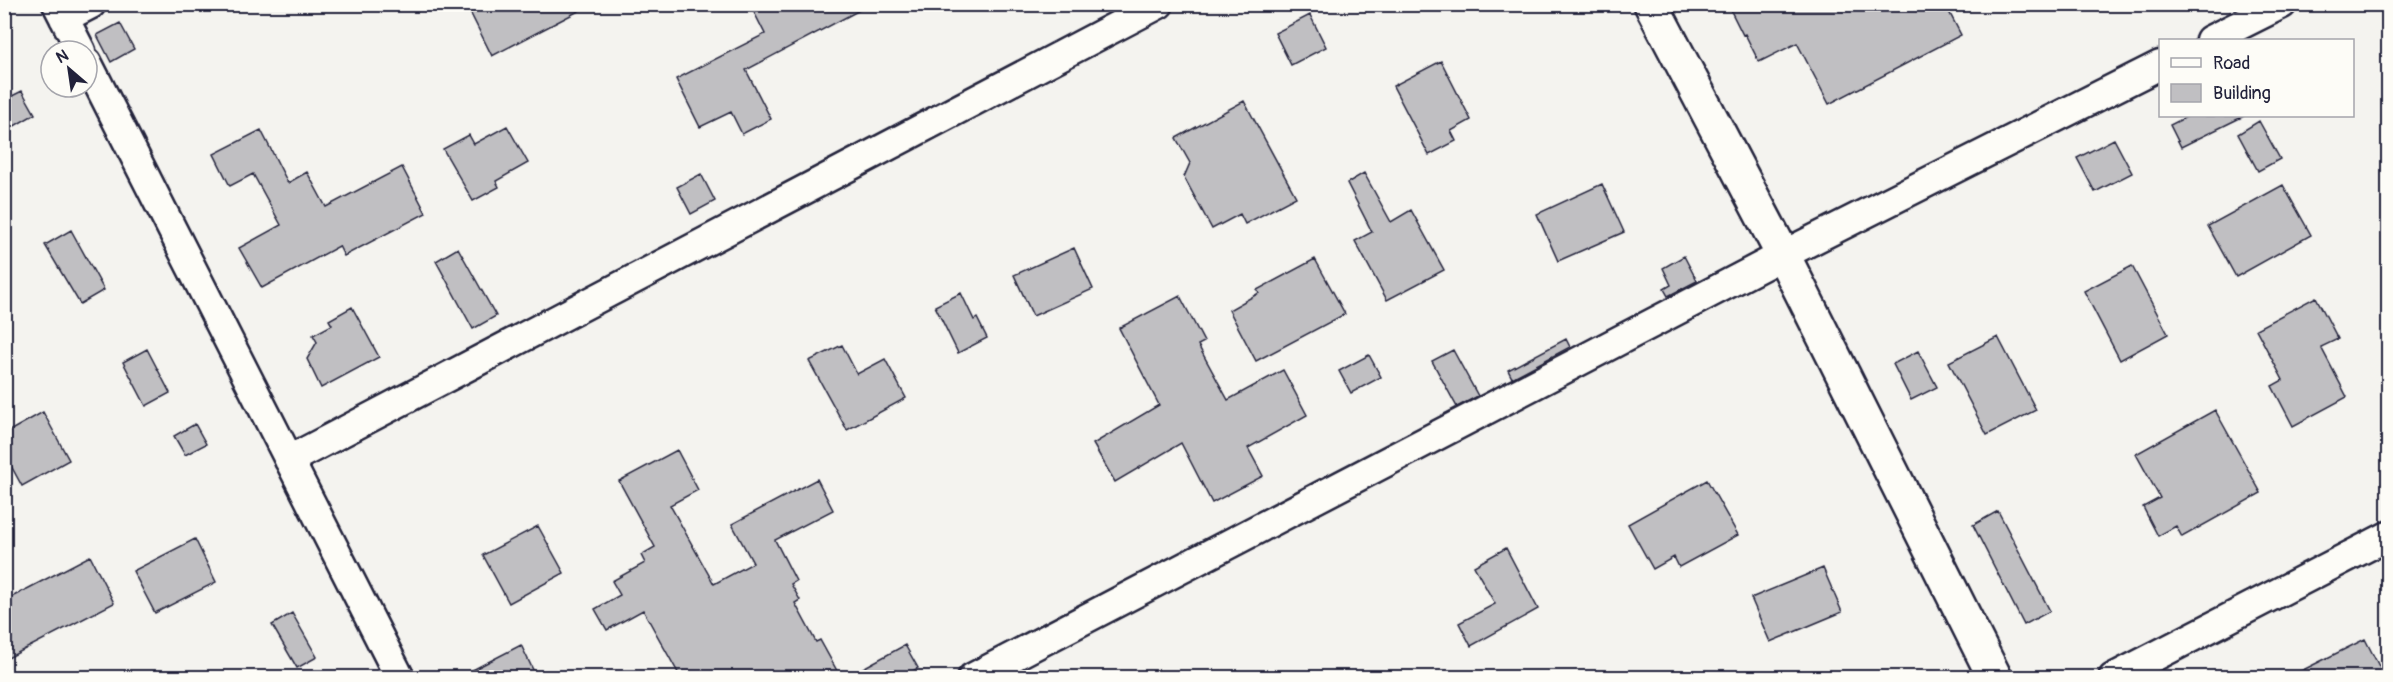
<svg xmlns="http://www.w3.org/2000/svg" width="2393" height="682" font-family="Pangolin,sans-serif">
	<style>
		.building { fill: #c0bfc2; stroke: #22223b; stroke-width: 1.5 }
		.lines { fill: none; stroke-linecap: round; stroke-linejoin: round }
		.minor-casing { stroke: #22223b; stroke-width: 33 }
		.tertiary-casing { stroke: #22223b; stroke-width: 38 }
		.minor { stroke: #fdfcf7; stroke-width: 28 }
		.tertiary { stroke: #fdfcf7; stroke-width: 33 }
	</style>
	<rect width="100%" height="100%" fill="#f4f3ef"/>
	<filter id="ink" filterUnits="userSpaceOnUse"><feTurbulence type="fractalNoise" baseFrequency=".0167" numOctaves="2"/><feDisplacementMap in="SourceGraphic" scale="12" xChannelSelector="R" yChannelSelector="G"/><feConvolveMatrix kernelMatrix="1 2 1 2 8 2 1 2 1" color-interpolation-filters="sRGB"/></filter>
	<g filter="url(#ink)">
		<path class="building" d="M 466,4 L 592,4 L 492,56 Z
			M 750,4 L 871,4 L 746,70 L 771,119 L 742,134 L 731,112 L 700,127 L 676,79 L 765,34 Z
			M 1744,4 L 1945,4 L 1961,35 L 1829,104 L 1797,43 L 1759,62 L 1745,34 L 1743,35 L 1731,11 Z
			M 1310,15 L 1326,47 L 1291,65 L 1275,33 Z
			M 120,23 L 134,49 L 111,62 L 97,35 Z
			M 1441,61 L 1471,120 L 1451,131 L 1456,141 L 1429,155 L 1393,86 Z
			M 22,91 L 35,114 L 11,128 L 4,116 L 4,100 Z
			M 1244,101 L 1296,197 L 1245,224 L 1240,214 L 1212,229 L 1184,177 L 1190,163 L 1176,138 Z
			M 2188,116 L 2244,116 L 2181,147 L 2170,125 Z
			M 2259,121 L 2280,159 L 2258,171 L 2238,134 Z
			M 507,126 L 528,163 L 496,181 L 499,187 L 473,201 L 443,149 L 469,135 L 474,144 Z
			M 261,130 L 288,183 L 307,172 L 326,207 L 402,167 L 426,213 L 344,256 L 339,246 L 262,288 L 239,248 L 281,225 L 253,174 L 230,186 L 214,154 Z
			M 2114,139 L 2132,173 L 2095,192 L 2077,158 Z
			M 1364,173 L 1391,222 L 1411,210 L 1444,270 L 1387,300 L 1355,241 L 1372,232 L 1347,183 Z
			M 701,174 L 715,201 L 691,214 L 677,187 Z
			M 1602,184 L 1624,232 L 1558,261 L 1537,214 Z
			M 2283,185 L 2311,235 L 2236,277 L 2208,226 Z
			M 71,230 L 104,290 L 80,304 L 45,245 Z
			M 458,248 L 496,316 L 473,329 L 436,261 Z
			M 1074,248 L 1093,289 L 1033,316 L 1014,275 Z
			M 1684,256 L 1697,281 L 1668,296 L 1664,289 L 1671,285 L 1663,268 Z
			M 1315,259 L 1345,314 L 1256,361 L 1229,310 L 1259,293 L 1257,290 Z
			M 2132,266 L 2168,334 L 2120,360 L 2084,291 Z
			M 961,293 L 974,320 L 977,318 L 987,338 L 958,353 L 935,306 Z
			M 1180,296 L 1204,342 L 1198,345 L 1228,400 L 1283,370 L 1307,415 L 1248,448 L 1263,476 L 1212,503 L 1181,443 L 1115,482 L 1093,444 L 1159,405 L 1119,328 Z
			M 2316,297 L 2338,339 L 2321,347 L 2347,397 L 2293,426 L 2272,386 L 2283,380 L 2256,329 Z
			M 352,307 L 379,357 L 321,388 L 307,359 L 317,342 L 313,335 L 332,325 L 329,320 Z
			M 1998,337 L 2036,410 L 1987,435 L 1949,362 Z
			M 1566,339 L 1570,347 L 1512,378 L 1508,370 Z
			M 842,345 L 857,374 L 885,359 L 906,398 L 847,430 L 809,361 Z
			M 147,349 L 170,393 L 146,406 L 123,362 Z
			M 1453,350 L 1478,396 L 1457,407 L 1432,361 Z
			M 1918,351 L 1937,387 L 1911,400 L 1893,364 Z
			M 1369,355 L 1381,377 L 1351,393 L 1339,371 Z
			M 2215,410 L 2261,493 L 2182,537 L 2176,526 L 2158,536 L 2143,507 L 2160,498 L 2136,454 Z
			M 43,412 L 69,460 L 22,486 L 4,453 L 4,434 Z
			M 195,424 L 206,444 L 185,455 L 174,436 Z
			M 677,450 L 698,490 L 670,505 L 714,584 L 753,563 L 732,524 L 817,479 L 833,510 L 775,540 L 796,581 L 791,584 L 800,600 L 795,603 L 816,642 L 820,640 L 841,678 L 681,678 L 643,610 L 607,630 L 595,609 L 620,595 L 612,581 L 645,563 L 641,555 L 655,547 L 619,481 Z
			M 1707,480 L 1738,535 L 1679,567 L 1674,557 L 1653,569 L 1628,524 Z
			M 1998,511 L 2050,611 L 2024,625 L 1973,525 Z
			M 538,526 L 564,573 L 509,603 L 483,555 Z
			M 195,539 L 216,582 L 155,613 L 133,571 Z
			M 1506,548 L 1538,609 L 1471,646 L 1459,623 L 1495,604 L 1474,566 Z
			M 90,556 L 114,603 L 4,660 L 4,601 Z
			M 1823,568 L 1842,612 L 1770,642 L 1751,598 Z
			M 292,613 L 317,657 L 297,668 L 272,625 Z
			M 2365,639 L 2385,678 L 2287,678 Z
			M 521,645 L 537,678 L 457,678 Z
			M 905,645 L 918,668 L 901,678 L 845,678 Z"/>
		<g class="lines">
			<defs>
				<path id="minor" d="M 57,4 L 81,51
					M 64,18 L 91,4
					M 2210,40 L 2282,4
					M 87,62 L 400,678
					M 289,460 L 1159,4
					M 972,678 L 1783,255 L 2160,65
					M 2113,678 L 2388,536"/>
				<path id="tertiary" d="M 1651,4 L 1783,255 L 1995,678"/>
			</defs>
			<use href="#minor" class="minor-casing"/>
			<use href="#tertiary" class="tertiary-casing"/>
			<use href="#minor" class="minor"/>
			<use href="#tertiary" class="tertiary"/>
		</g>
	</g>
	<rect width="2393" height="682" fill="none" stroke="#fdfcf7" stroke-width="24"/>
	<rect x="12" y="12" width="2369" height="658" fill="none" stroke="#22223b" stroke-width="2" filter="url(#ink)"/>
	<rect x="2159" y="39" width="195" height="78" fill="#fdfcf7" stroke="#a5a5ac" stroke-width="1.5"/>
	<rect x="2171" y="58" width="30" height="9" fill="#fdfcf7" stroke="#a5a5ac" stroke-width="1.5"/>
	<text x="2213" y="69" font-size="18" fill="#22223b">Road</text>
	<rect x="2171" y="84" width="30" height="18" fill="#c0bfc2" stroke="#a5a5ac" stroke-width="1.5"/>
	<text x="2213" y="99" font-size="18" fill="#22223b">Building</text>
	<g transform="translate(69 69) rotate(331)"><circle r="28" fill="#fdfcf7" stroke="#a5a5ac" stroke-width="1.5"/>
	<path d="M0-4.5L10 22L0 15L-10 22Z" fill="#22223b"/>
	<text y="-9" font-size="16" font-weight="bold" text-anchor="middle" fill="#22223b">N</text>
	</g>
</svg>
